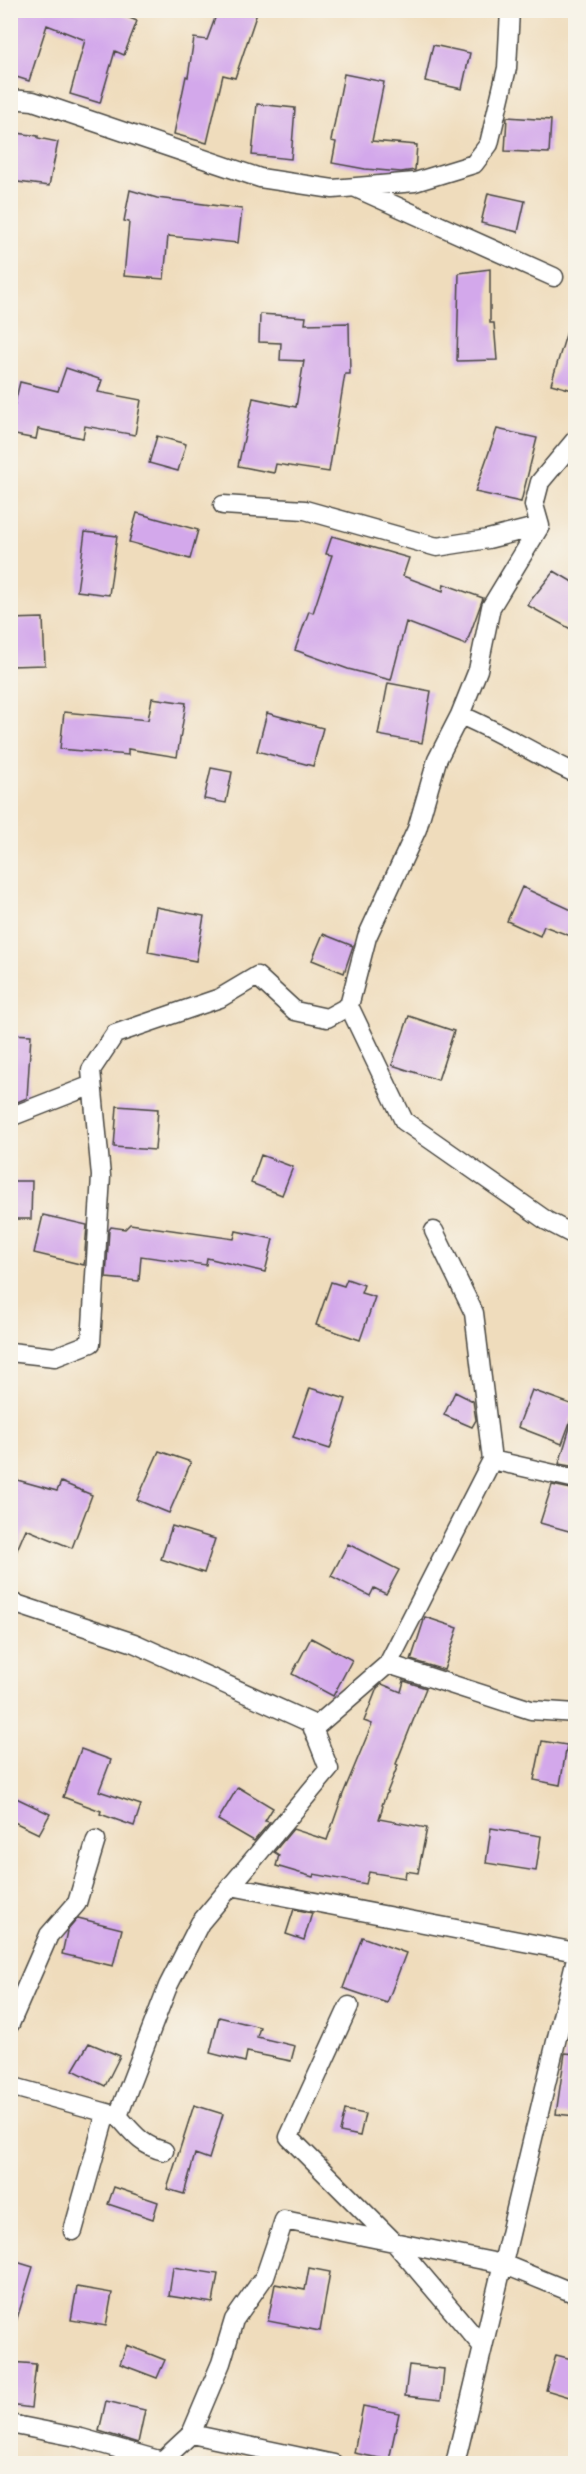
<svg xmlns="http://www.w3.org/2000/svg" width="586" height="2474" font-family="'Architects Daughter',sans-serif">
	<style>
		.building { fill: #d3a8eb }
		.lines { fill: none; stroke-linecap: round; stroke-linejoin: round }
		.street-casing { stroke: #484641; stroke-width: 21 }
		.street { stroke: #fff; stroke-width: 18 }
	</style>
	<rect width="100%" height="100%" fill="#f7f3e8"/>
	<filter id="ink" filterUnits="userSpaceOnUse"><feTurbulence type="fractalNoise" baseFrequency=".0167" numOctaves="2"/><feDisplacementMap in="SourceGraphic" scale="12" xChannelSelector="R" yChannelSelector="G"/><feConvolveMatrix kernelMatrix="1 2 1 2 8 2 1 2 1" color-interpolation-filters="sRGB"/></filter>
	<filter id="wash" filterUnits="userSpaceOnUse"><feTurbulence type="fractalNoise" baseFrequency=".008" numOctaves="4" result="noise"/><feDisplacementMap in="SourceGraphic" scale="24" xChannelSelector="R" yChannelSelector="G"/><feGaussianBlur stdDeviation="1.35" result="paint"/><feColorMatrix in="noise" values="0 0 0 0 0 0 0 0 0 0 0 0 0 0 0 0 0 1.4 0 .05"/><feComposite in="paint" operator="in"/></filter>
	<g filter="url(#wash)">
		<rect width="100%" height="100%" fill="#efdcbc"/>
		<g id="blocks">
			<path class="building" d="M 14,10 L 110,10 L 137,21 L 124,55 L 115,51 L 100,103 L 70,94 L 85,40 L 47,25 L 29,81 L 10,75 L 10,32 L 17,13 Z
				M 218,10 L 258,10 L 235,78 L 223,75 L 207,143 L 174,134 L 186,76 L 188,77 L 194,38 L 207,40 Z
				M 433,45 L 470,53 L 462,89 L 425,81 Z
				M 344,74 L 384,82 L 372,141 L 417,145 L 415,170 L 401,172 L 365,169 L 332,163 L 336,142 L 331,141 Z
				M 257,104 L 295,108 L 291,159 L 252,155 Z
				M 507,117 L 551,120 L 549,153 L 505,151 Z
				M 10,132 L 38,136 L 38,138 L 58,142 L 49,186 L 10,181 Z
				M 130,190 L 157,198 L 242,209 L 238,243 L 168,236 L 164,279 L 124,276 L 129,222 L 124,221 Z
				M 488,193 L 525,201 L 518,232 L 481,223 Z
				M 490,269 L 490,323 L 494,323 L 497,360 L 457,361 L 459,273 Z
				M 260,314 L 306,317 L 305,324 L 349,323 L 350,374 L 345,374 L 329,472 L 276,464 L 274,473 L 238,466 L 253,398 L 296,407 L 304,361 L 280,360 L 281,343 L 259,342 Z
				M 571,318 L 576,319 L 576,391 L 551,384 Z
				M 66,368 L 102,380 L 98,392 L 141,400 L 135,435 L 85,426 L 83,438 L 38,429 L 36,439 L 10,434 L 10,423 L 20,382 L 58,391 Z
				M 497,429 L 537,438 L 521,502 L 475,492 Z
				M 157,436 L 186,444 L 178,471 L 149,463 Z
				M 137,513 L 198,530 L 190,559 L 129,542 Z
				M 85,532 L 117,536 L 109,595 L 77,591 Z
				M 332,536 L 409,558 L 403,576 L 443,591 L 444,584 L 483,598 L 466,645 L 406,622 L 391,680 L 348,669 L 295,650 L 309,611 L 313,613 L 332,555 L 326,554 Z
				M 554,571 L 576,584 L 576,632 L 527,605 Z
				M 43,618 L 45,665 L 10,666 L 10,619 Z
				M 388,683 L 431,691 L 422,743 L 378,735 Z
				M 152,698 L 186,703 L 177,757 L 128,749 L 128,755 L 60,749 L 64,712 L 148,720 Z
				M 267,713 L 323,728 L 313,766 L 257,751 Z
				M 211,768 L 232,772 L 226,803 L 204,799 Z
				M 522,887 L 576,912 L 576,938 L 544,926 L 540,936 L 507,921 Z
				M 156,907 L 204,916 L 196,961 L 148,952 Z
				M 323,934 L 353,946 L 344,973 L 312,960 Z
				M 409,1016 L 454,1031 L 438,1080 L 392,1065 Z
				M 10,1034 L 31,1035 L 27,1098 L 10,1105 Z
				M 117,1106 L 158,1109 L 155,1150 L 114,1147 Z
				M 261,1155 L 293,1167 L 282,1195 L 251,1183 Z
				M 10,1181 L 32,1181 L 31,1219 L 10,1219 Z
				M 43,1215 L 87,1225 L 84,1265 L 34,1253 Z
				M 130,1224 L 234,1239 L 236,1231 L 273,1239 L 265,1272 L 207,1258 L 206,1265 L 141,1256 L 139,1281 L 106,1278 L 109,1230 L 111,1227 L 125,1229 Z
				M 347,1279 L 364,1285 L 361,1293 L 375,1297 L 360,1340 L 316,1325 L 331,1282 L 344,1286 Z
				M 310,1388 L 346,1399 L 330,1449 L 293,1437 Z
				M 532,1390 L 576,1406 L 562,1444 L 518,1427 Z
				M 455,1392 L 473,1401 L 476,1420 L 472,1427 L 444,1415 Z
				M 571,1424 L 576,1424 L 576,1467 L 559,1464 Z
				M 159,1451 L 191,1462 L 169,1513 L 137,1500 Z
				M 10,1478 L 57,1491 L 61,1482 L 92,1495 L 72,1548 L 26,1529 L 10,1566 Z
				M 552,1485 L 576,1490 L 576,1533 L 540,1523 Z
				M 172,1526 L 215,1539 L 204,1573 L 161,1559 Z
				M 348,1544 L 399,1570 L 386,1594 L 374,1588 L 370,1596 L 331,1576 Z
				M 425,1617 L 458,1628 L 444,1670 L 411,1660 Z
				M 311,1638 L 352,1660 L 333,1696 L 292,1674 Z
				M 404,1681 L 426,1688 L 396,1764 L 398,1765 L 382,1805 L 383,1806 L 379,1819 L 427,1828 L 418,1873 L 406,1871 L 405,1878 L 369,1872 L 366,1884 L 314,1874 L 313,1877 L 276,1866 L 279,1855 L 274,1852 L 293,1829 L 327,1840 L 343,1794 L 372,1724 L 364,1721 L 377,1688 L 382,1684 L 401,1692 Z
				M 542,1741 L 567,1745 L 560,1785 L 534,1780 Z
				M 81,1749 L 111,1760 L 99,1791 L 141,1805 L 134,1826 L 100,1814 L 101,1811 L 63,1797 Z
				M 238,1787 L 273,1808 L 265,1821 L 270,1822 L 254,1841 L 218,1820 Z
				M 10,1795 L 50,1814 L 39,1834 L 10,1820 Z
				M 491,1828 L 541,1836 L 536,1871 L 486,1863 Z
				M 294,1909 L 312,1913 L 304,1940 L 286,1934 Z
				M 78,1918 L 122,1929 L 113,1966 L 62,1954 L 67,1931 Z
				M 362,1937 L 406,1953 L 387,2003 L 343,1988 Z
				M 219,2017 L 260,2027 L 257,2037 L 295,2046 L 291,2061 L 247,2052 L 245,2062 L 210,2053 Z
				M 89,2043 L 120,2056 L 105,2086 L 73,2070 Z
				M 565,2053 L 576,2054 L 576,2116 L 556,2114 Z
				M 194,2105 L 223,2114 L 209,2159 L 195,2154 L 184,2194 L 167,2189 Z
				M 345,2110 L 365,2114 L 360,2136 L 340,2132 Z
				M 114,2187 L 158,2202 L 153,2219 L 108,2204 Z
				M 10,2260 L 33,2267 L 15,2325 L 10,2324 Z
				M 173,2267 L 218,2274 L 213,2303 L 169,2296 Z
				M 309,2268 L 330,2272 L 320,2331 L 268,2321 L 275,2284 L 305,2290 Z
				M 77,2287 L 112,2293 L 106,2326 L 71,2320 Z
				M 127,2345 L 165,2360 L 157,2378 L 120,2364 Z
				M 556,2355 L 576,2360 L 576,2399 L 546,2390 Z
				M 10,2362 L 36,2364 L 31,2408 L 10,2405 Z
				M 409,2365 L 444,2369 L 441,2400 L 405,2396 Z
				M 106,2401 L 145,2410 L 138,2443 L 99,2431 Z
				M 363,2406 L 399,2413 L 389,2460 L 354,2453 Z"/>
		</g>
	</g>
	<g filter="url(#ink)">
		<use href="#blocks" fill-opacity="0" stroke="#484641" stroke-width="1.5"/>
		<g class="lines">
			<defs>
				<path id="street" d="M 10,99 L 33,101 L 260,178 L 333,189 L 415,182 L 474,164 L 489,144 L 507,68 L 510,10
					M 356,188 L 554,277
					M 223,505 L 305,510 L 437,547 L 488,539 L 540,526 L 491,607 L 478,670 L 460,715
					M 540,526 L 534,505 L 540,482 L 576,439
					M 576,775 L 573,772 C 534,754 499,731 460,715 L 437,760 L 417,829 L 367,937 L 349,1006 L 404,1121 L 547,1221 L 576,1236
					M 10,1117 L 92,1085
					M 10,1352 L 55,1357 L 91,1343 L 101,1176 L 91,1070 L 115,1034 L 220,998 L 257,976 L 295,1011 L 327,1018 L 349,1006
					M 492,1460 L 576,1479
					M 10,1602 L 134,1643 L 311,1723 L 329,1769 L 200,1923 L 168,1986 L 118,2116 L 10,2086
					M 388,1664 L 531,1710 L 576,1713
					M 313,1729 L 388,1664 L 492,1460 L 474,1313 L 434,1231
					M 231,1886 L 576,1952
					M 349,2006 L 289,2137 L 394,2242 L 483,2347
					M 10,2024 L 49,1935 L 77,1903 L 96,1840
					M 118,2116 C 133,2133 142,2146 164,2151
					M 73,2231 L 106,2113
					M 10,2424 L 81,2438 L 162,2461 L 191,2434 L 221,2363 L 234,2320 L 265,2276 L 284,2220 L 503,2264 L 576,2294
					M 191,2434 L 334,2464
					M 455,2464 L 576,1958"/>
			</defs>
			<use href="#street" class="street-casing"/>
			<use href="#street" class="street"/>
		</g>
	</g>
	<rect width="586" height="2474" fill="none" stroke="#f7f3e8" stroke-width="36"/>
</svg>
